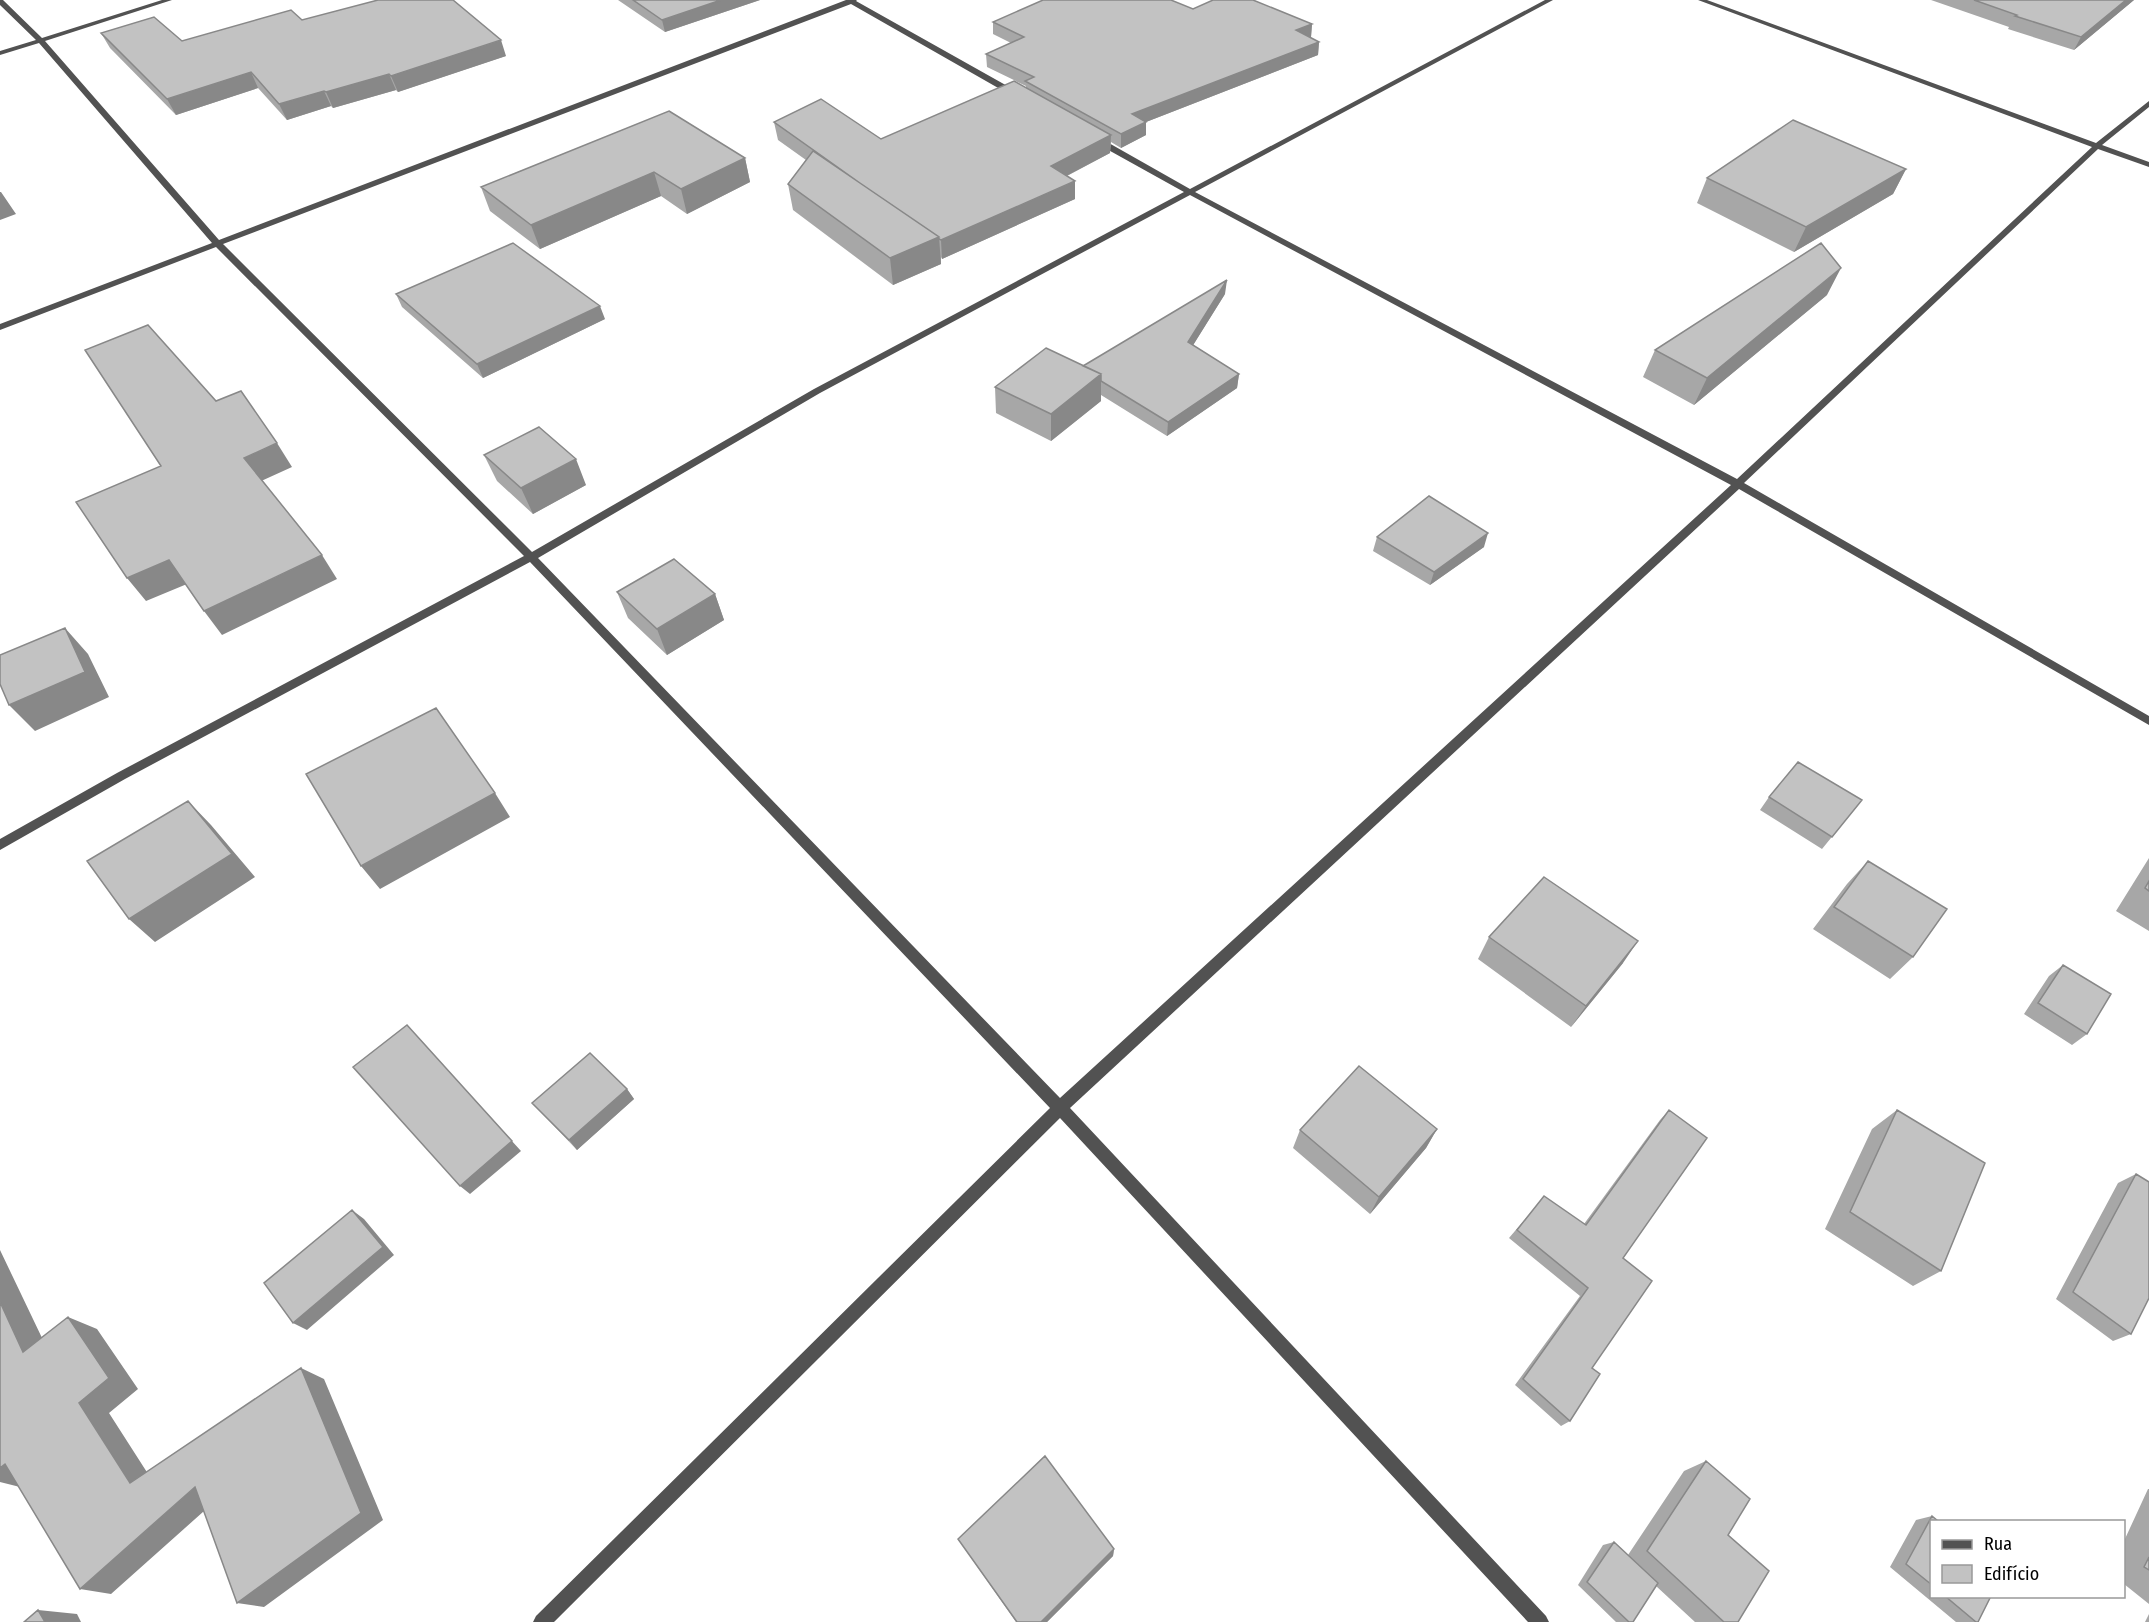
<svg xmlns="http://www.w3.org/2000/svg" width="2149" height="1622" font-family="'Fira Sans Condensed',sans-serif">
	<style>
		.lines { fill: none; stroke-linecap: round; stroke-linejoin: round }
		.minor { fill: #525252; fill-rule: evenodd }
		.wall { fill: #a7a7a7 }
		.shaded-wall { fill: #888 }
		.building { fill: #c2c2c2; stroke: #888; stroke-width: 1.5 }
	</style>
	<rect width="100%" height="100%" fill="#fff"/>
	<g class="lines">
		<path class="minor" d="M 0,0 L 3,0 L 42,38 L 162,0 L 172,0 L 45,41 L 219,240 L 846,0 L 857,0 L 856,1 L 1020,93 L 1020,97 L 1014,97 L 851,4 L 223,244 L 532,552 L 814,389 L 1184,192 L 1094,142 L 1094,138 L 1100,138 L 1190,189 L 1545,0 L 1553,0 L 1195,192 L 1737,479 L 2092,147 L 1698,0 L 1707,0 L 2096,143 L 2149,101 L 2149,107 L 2102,145 L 2149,162 L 2149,167 L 2098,149 L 1744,483 L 2149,716 L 2149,725 L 1739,489 L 1070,1108 L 1546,1616 L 1549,1622 L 1528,1622 L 1060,1118 L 554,1622 L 533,1622 L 536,1616 L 1050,1108 L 530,562 L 125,779 L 0,850 L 0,839 L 117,773 L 524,556 L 216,247 L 0,330 L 0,324 L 212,243 L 39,43 L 0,55 L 0,51 L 36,40 L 0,5 ZM 1190,195 L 1731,485 L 1060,1098 L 538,558 L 820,393 Z"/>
	</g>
	<path class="wall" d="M 618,0 L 760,0 L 665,32 Z
		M 1931,0 L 2134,0 L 2074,50 L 2008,29 L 2009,27 Z
		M 1193,9 L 1312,24 L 1311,37 L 1309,37 L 1319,42 L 1318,55 L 1146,122 L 1146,135 L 1121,148 L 1111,142 L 1110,153 L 1067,176 L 1075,199 L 942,259 L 941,257 L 941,264 L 893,285 L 793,210 L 788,184 L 806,160 L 778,140 L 774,122 L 881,139 L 1026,88 L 1026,86 L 987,67 L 986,54 L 1011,43 L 993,34 L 993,22 Z
		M 302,20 L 506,56 L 398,92 L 396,90 L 333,108 L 331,106 L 287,120 L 258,88 L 176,115 L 110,48 L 101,33 L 182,41 Z
		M 745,158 L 750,182 L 687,214 L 661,196 L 540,249 L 490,211 L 481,187 Z
		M 1906,169 L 1893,194 L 1794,252 L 1697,203 L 1707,178 Z
		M 396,294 L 605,319 L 483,378 L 402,307 Z
		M 1225,294 L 1193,345 L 1239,374 L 1237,388 L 1167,436 L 1101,395 L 1101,401 L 1051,441 L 996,413 L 995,387 L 1083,366 Z
		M 1827,295 L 1694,405 L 1643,377 L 1655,350 Z
		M 484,455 L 586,485 L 533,514 L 497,481 Z
		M 1377,537 L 1484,547 L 1430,585 L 1373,551 Z
		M 617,592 L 715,594 L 724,620 L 667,655 L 628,618 Z
		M 1769,797 L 1862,800 L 1822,849 L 1760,810 Z
		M 2149,858 L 2149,931 L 2116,911 Z
		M 1868,861 L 1913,957 L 1890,979 L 1813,929 L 1847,884 Z
		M 1489,937 L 1623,963 L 1571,1027 L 1478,959 Z
		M 2063,965 L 2087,1034 L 2072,1045 L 2024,1014 L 2049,976 Z
		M 627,1089 L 634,1099 L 577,1150 L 532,1103 Z
		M 1669,1110 L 1623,1258 L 1592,1368 L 1570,1421 L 1561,1426 L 1515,1385 L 1580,1296 L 1509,1238 L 1537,1205 L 1584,1224 L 1660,1120 Z
		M 1897,1110 L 1941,1271 L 1913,1286 L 1825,1229 L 1872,1129 Z
		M 1437,1129 L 1426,1148 L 1370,1214 L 1293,1148 L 1300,1130 Z
		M 2136,1174 L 2131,1334 L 2113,1341 L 2056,1299 L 2118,1183 Z
		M 1706,1461 L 1728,1535 L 1738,1622 L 1695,1622 L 1656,1586 L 1633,1622 L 1616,1622 L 1578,1585 L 1603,1545 L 1614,1542 L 1628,1555 L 1684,1471 Z
		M 2148,1489 L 2149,1489 L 2149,1604 L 2124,1584 L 2124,1541 Z
		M 1932,1516 L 1932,1596 L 1991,1596 L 1978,1622 L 1956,1622 L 1890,1567 L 1916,1520 Z
		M 958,1539 L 1114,1549 L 1113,1556 L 1047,1622 L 1016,1622 Z
		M 2149,1614 L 2149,1622 L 2145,1622 Z"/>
	<path class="shaded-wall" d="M 721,0 L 760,0 L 665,32 L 662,20 Z
		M 2126,0 L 2134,0 L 2074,50 L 2081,37 Z
		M 1312,24 L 1311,37 L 1294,43 L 1296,30 Z
		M 501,40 L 506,56 L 398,92 L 391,76 Z
		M 1319,42 L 1318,55 L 1146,122 L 1146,135 L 1121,148 L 1121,134 L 1132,114 Z
		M 251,72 L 258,88 L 176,115 L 167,99 Z
		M 389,74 L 396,90 L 333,108 L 326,92 Z
		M 324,91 L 331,106 L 287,120 L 279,104 Z
		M 1111,135 L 1110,153 L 1051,184 L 1051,166 Z
		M 745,158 L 750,182 L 687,214 L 681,189 Z
		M 1906,169 L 1893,194 L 1794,252 L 1806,227 Z
		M 654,172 L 661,196 L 540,249 L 531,225 Z
		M 1075,181 L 1075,199 L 942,259 L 941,240 Z
		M 0,192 L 1,192 L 16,214 L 0,220 Z
		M 939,237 L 941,264 L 893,285 L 890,258 Z
		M 1841,268 L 1827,295 L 1694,405 L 1707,378 Z
		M 1227,280 L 1225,294 L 1187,355 L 1188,342 Z
		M 600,306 L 605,319 L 483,378 L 477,364 Z
		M 1101,374 L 1101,401 L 1051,441 L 1051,414 Z
		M 1239,374 L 1237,388 L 1167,436 L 1168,422 Z
		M 277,443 L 292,467 L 259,482 L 244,458 Z
		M 576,459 L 586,485 L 533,514 L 521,488 Z
		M 1488,533 L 1484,547 L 1430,585 L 1434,572 Z
		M 322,555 L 337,579 L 222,635 L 204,611 Z
		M 169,560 L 187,584 L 146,601 L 127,578 Z
		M 715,594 L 724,620 L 667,655 L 657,629 Z
		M 65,628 L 88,654 L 109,697 L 35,731 L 9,705 Z
		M 495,793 L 510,817 L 380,889 L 361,866 Z
		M 188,801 L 211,825 L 255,877 L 155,942 L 129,919 Z
		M 1638,941 L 1623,963 L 1571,1027 L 1586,1006 Z
		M 417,1036 L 521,1151 L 470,1194 L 460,1186 Z
		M 627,1089 L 634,1099 L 577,1150 L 569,1140 Z
		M 1437,1129 L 1426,1148 L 1370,1214 L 1379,1197 Z
		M 352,1210 L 364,1219 L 394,1255 L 307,1330 L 293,1323 Z
		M 0,1250 L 54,1363 L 23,1352 L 0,1302 Z
		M 68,1317 L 97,1329 L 138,1389 L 109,1413 L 159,1491 L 130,1483 L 79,1403 Z
		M 301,1368 L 324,1379 L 383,1520 L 264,1607 L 237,1603 Z
		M 5,1464 L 20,1487 L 0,1482 L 0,1468 Z
		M 195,1487 L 222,1495 L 111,1594 L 80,1589 Z
		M 1114,1549 L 1113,1556 L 1047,1622 L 1041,1622 Z
		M 38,1610 L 77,1614 L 81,1622 L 45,1622 Z"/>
	<path class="building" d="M 378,0 L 453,0 L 501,40 L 391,76 L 389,74 L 326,92 L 324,91 L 279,104 L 251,72 L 167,99 L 101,33 L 154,17 L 182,41 L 291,10 L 302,20 Z
		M 633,0 L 721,0 L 662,20 Z
		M 1043,0 L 1171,0 L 1193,9 L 1213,0 L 1253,0 L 1312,24 L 1296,30 L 1319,42 L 1132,114 L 1146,122 L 1121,134 L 1025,81 L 1034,77 L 986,54 L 1024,37 L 993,22 Z
		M 1974,0 L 2126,0 L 2081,37 L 2015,16 L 2017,15 Z
		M 1014,81 L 1111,135 L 1051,166 L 1075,181 L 941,240 L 939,239 L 939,237 L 860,183 L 774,122 L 821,99 L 881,139 Z
		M 669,111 L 745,158 L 681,189 L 654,172 L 531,225 L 481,187 Z
		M 1793,120 L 1906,169 L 1806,227 L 1707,178 Z
		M 813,151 L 939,237 L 890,258 L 788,184 Z
		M 513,243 L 600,306 L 477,364 L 396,294 Z
		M 1821,243 L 1841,268 L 1707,378 L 1655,350 Z
		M 1227,280 L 1188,342 L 1239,374 L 1168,422 L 1101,381 L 1101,374 L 1083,366 Z
		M 148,325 L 216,401 L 241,391 L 277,443 L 244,458 L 322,555 L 204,611 L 169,560 L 127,578 L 76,502 L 161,466 L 85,350 Z
		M 1046,348 L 1101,374 L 1051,414 L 995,387 Z
		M 539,427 L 576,459 L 521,488 L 484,455 Z
		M 1429,496 L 1488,533 L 1434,572 L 1377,537 Z
		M 674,559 L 715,594 L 657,629 L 617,592 Z
		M 65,628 L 85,672 L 9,705 L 0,684 L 0,655 Z
		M 436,708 L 495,793 L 361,866 L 306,774 Z
		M 1798,762 L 1862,800 L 1832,837 L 1769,797 Z
		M 188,801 L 232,854 L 129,919 L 87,861 Z
		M 1868,861 L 1947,909 L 1913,957 L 1834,907 Z
		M 1544,877 L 1638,941 L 1586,1006 L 1489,937 Z
		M 2149,881 L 2149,891 L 2145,888 Z
		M 2063,965 L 2111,994 L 2087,1034 L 2038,1003 Z
		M 407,1025 L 512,1141 L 460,1186 L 353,1067 Z
		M 590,1053 L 627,1089 L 569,1140 L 532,1103 Z
		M 1359,1066 L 1437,1129 L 1379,1197 L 1300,1130 Z
		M 1669,1110 L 1707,1138 L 1623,1258 L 1652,1281 L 1592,1368 L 1600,1374 L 1570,1421 L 1523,1379 L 1588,1288 L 1517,1230 L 1544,1196 L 1586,1225 Z
		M 1897,1110 L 1985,1163 L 1941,1271 L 1850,1212 Z
		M 2136,1174 L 2149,1182 L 2149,1298 L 2131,1334 L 2073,1292 Z
		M 352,1210 L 383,1247 L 293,1323 L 264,1283 Z
		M 0,1302 L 23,1352 L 68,1317 L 109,1378 L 79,1403 L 130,1483 L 301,1368 L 361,1513 L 237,1603 L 195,1487 L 80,1589 L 5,1464 L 0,1468 Z
		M 1045,1456 L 1114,1549 L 1041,1622 L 1017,1622 L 958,1539 Z
		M 1706,1461 L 1750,1499 L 1728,1535 L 1769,1571 L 1738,1622 L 1724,1622 L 1647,1551 Z
		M 1932,1516 L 1938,1521 L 1932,1521 L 1932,1585 L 1906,1564 Z
		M 1614,1542 L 1658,1583 L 1633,1622 L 1629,1622 L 1587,1582 Z
		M 2149,1557 L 2149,1570 L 2144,1567 Z
		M 1945,1596 L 1991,1596 L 1978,1622 L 1976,1622 Z
		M 38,1610 L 45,1622 L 24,1622 Z"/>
	<rect x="1930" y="1520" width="195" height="78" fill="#ffffff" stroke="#999999" stroke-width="1.5"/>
	<rect x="1942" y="1540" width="30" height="9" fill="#525252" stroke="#999999" stroke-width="1.5"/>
	<text x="1984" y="1550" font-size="18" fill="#000000">Rua</text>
	<rect x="1942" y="1565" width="30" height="18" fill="#c2c2c2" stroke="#999999" stroke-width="1.5"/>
	<text x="1984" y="1580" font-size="18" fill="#000000">Edifício</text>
</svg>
